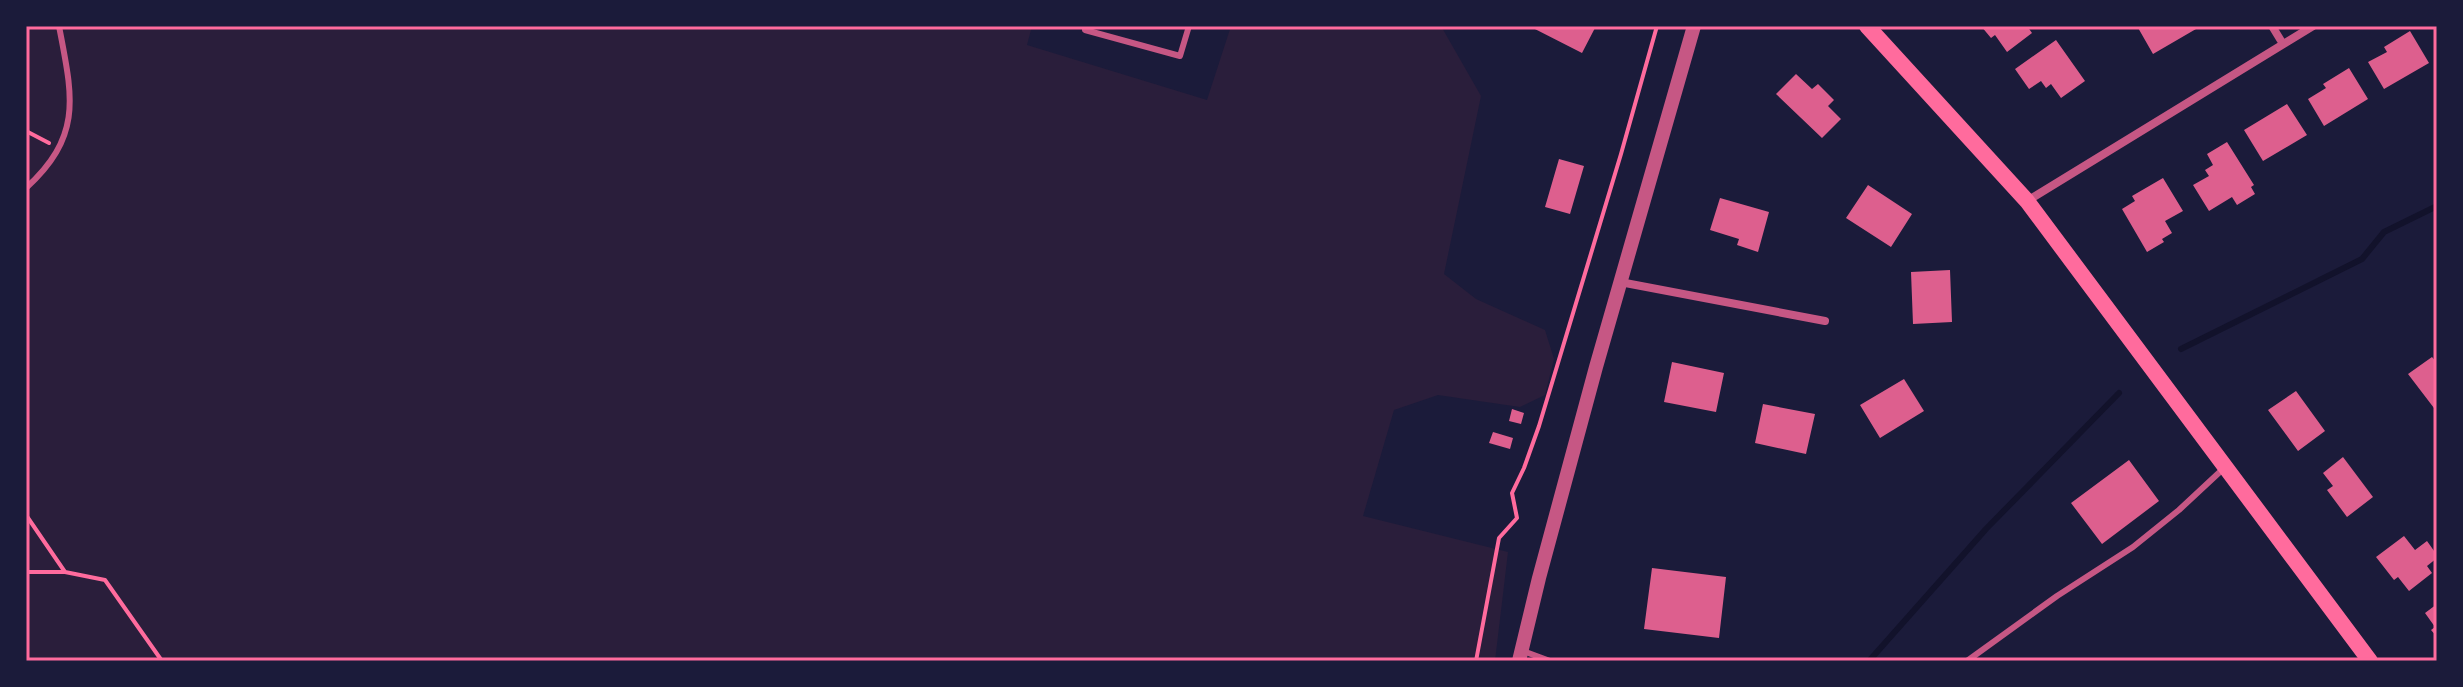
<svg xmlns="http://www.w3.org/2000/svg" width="2463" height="687" font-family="'Exo 2',sans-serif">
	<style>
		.green { fill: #2a1e3b }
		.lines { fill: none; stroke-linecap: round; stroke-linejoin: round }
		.stream { stroke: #12122b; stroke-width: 6 }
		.building { fill: #dd5f8e }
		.path { stroke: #ff6b9d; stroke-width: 4 }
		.service { stroke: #c65784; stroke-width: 6 }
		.minor { stroke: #c65784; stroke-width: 8 }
		.tertiary { stroke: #c65784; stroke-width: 14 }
		.secondary { stroke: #ff6b9d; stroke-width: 16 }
		.neatline { fill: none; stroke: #ff6b9d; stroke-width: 3 }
	</style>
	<rect width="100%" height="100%" fill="#1b1b3a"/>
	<path class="green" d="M 26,26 L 1032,26 L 1027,45 L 1207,100 L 1231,26 L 1441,26 L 1481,96 L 1444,274 L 1476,299 L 1545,330 L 1554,359 L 1545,395 L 1520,407 L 1438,395 L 1394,410 L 1363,516 L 1508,552 L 1495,661 L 26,661 Z"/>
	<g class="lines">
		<path class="stream" d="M 2181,349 L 2362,259 L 2384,232 L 2437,206
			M 1869,661 L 1986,529 L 2119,393"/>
	</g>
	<path class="building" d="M 1529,26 L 1596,26 L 1582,53 Z
		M 1981,26 L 2027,26 L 2032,33 L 2007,52 L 1995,35 L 1991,38 Z
		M 2137,26 L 2194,26 L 2196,29 L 2153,54 Z
		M 2410,31 L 2429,63 L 2384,89 L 2368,62 L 2387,52 L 2384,47 Z
		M 2056,40 L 2085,81 L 2061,98 L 2051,84 L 2046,88 L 2041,81 L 2029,89 L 2015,69 Z
		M 2349,68 L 2368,99 L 2324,126 L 2308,99 L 2326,88 L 2323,84 Z
		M 1796,74 L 1812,89 L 1818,84 L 1834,100 L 1828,106 L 1841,119 L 1822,138 L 1776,94 Z
		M 2287,104 L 2307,135 L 2263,161 L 2244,130 Z
		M 2227,142 L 2254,185 L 2251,187 L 2255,194 L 2237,205 L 2232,197 L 2209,211 L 2193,185 L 2209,176 L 2205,170 L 2213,165 L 2207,154 Z
		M 1559,159 L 1584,166 L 1570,214 L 1545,207 Z
		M 2163,178 L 2183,211 L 2165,221 L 2172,233 L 2162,239 L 2164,242 L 2147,252 L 2122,209 L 2135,201 L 2132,196 Z
		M 1868,185 L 1912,214 L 1891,247 L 1846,218 Z
		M 1720,198 L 1769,212 L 1758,252 L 1737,245 L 1739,239 L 1710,230 Z
		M 1950,270 L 1952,322 L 1913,324 L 1911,272 Z
		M 2432,357 L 2437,363 L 2437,412 L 2408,374 Z
		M 1672,362 L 1724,373 L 1716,412 L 1664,402 Z
		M 1904,379 L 1924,411 L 1880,438 L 1860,405 Z
		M 2296,391 L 2325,431 L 2298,451 L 2268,410 Z
		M 1763,404 L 1815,414 L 1806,454 L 1755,443 Z
		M 1512,409 L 1524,413 L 1521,424 L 1509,421 Z
		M 1493,432 L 1513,438 L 1510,449 L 1489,443 Z
		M 2343,457 L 2373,497 L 2347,517 L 2327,490 L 2333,486 L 2323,473 Z
		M 2129,460 L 2159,501 L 2102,544 L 2071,503 Z
		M 2404,536 L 2415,550 L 2427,541 L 2437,555 L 2437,558 L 2427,566 L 2432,573 L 2409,591 L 2398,577 L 2394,580 L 2376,557 Z
		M 1652,568 L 1726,577 L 1719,638 L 1644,629 Z
		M 2437,604 L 2437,637 L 2431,630 L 2435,627 L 2425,613 Z"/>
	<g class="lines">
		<path class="path" d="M 26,131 L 49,143
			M 26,515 L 65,572
			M 26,572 L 65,572 L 105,580 L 162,661
			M 1476,661 L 1499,538 L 1517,518 L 1512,493 L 1524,468 L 1539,426 L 1621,154 L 1657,26"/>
		<path class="service" d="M 1086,26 L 1085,30 L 1180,56 L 1189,26
			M 26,188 C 84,135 72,95 59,26
			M 1523,651 L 1550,661
			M 1967,661 L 2057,596 L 2133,547 L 2179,510 L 2223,469"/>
		<path class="minor" d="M 2272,26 L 2283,44
			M 2027,201 L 2313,26
			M 1620,282 L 1825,321"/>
		<path class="tertiary" d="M 1519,661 L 1539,578 L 1596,367 L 1694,26"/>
		<path class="secondary" d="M 1867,26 L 2027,201 L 2370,661"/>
	</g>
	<rect width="2463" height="687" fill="none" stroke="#1b1b3a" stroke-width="56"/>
	<rect x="28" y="28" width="2407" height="631" class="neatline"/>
</svg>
